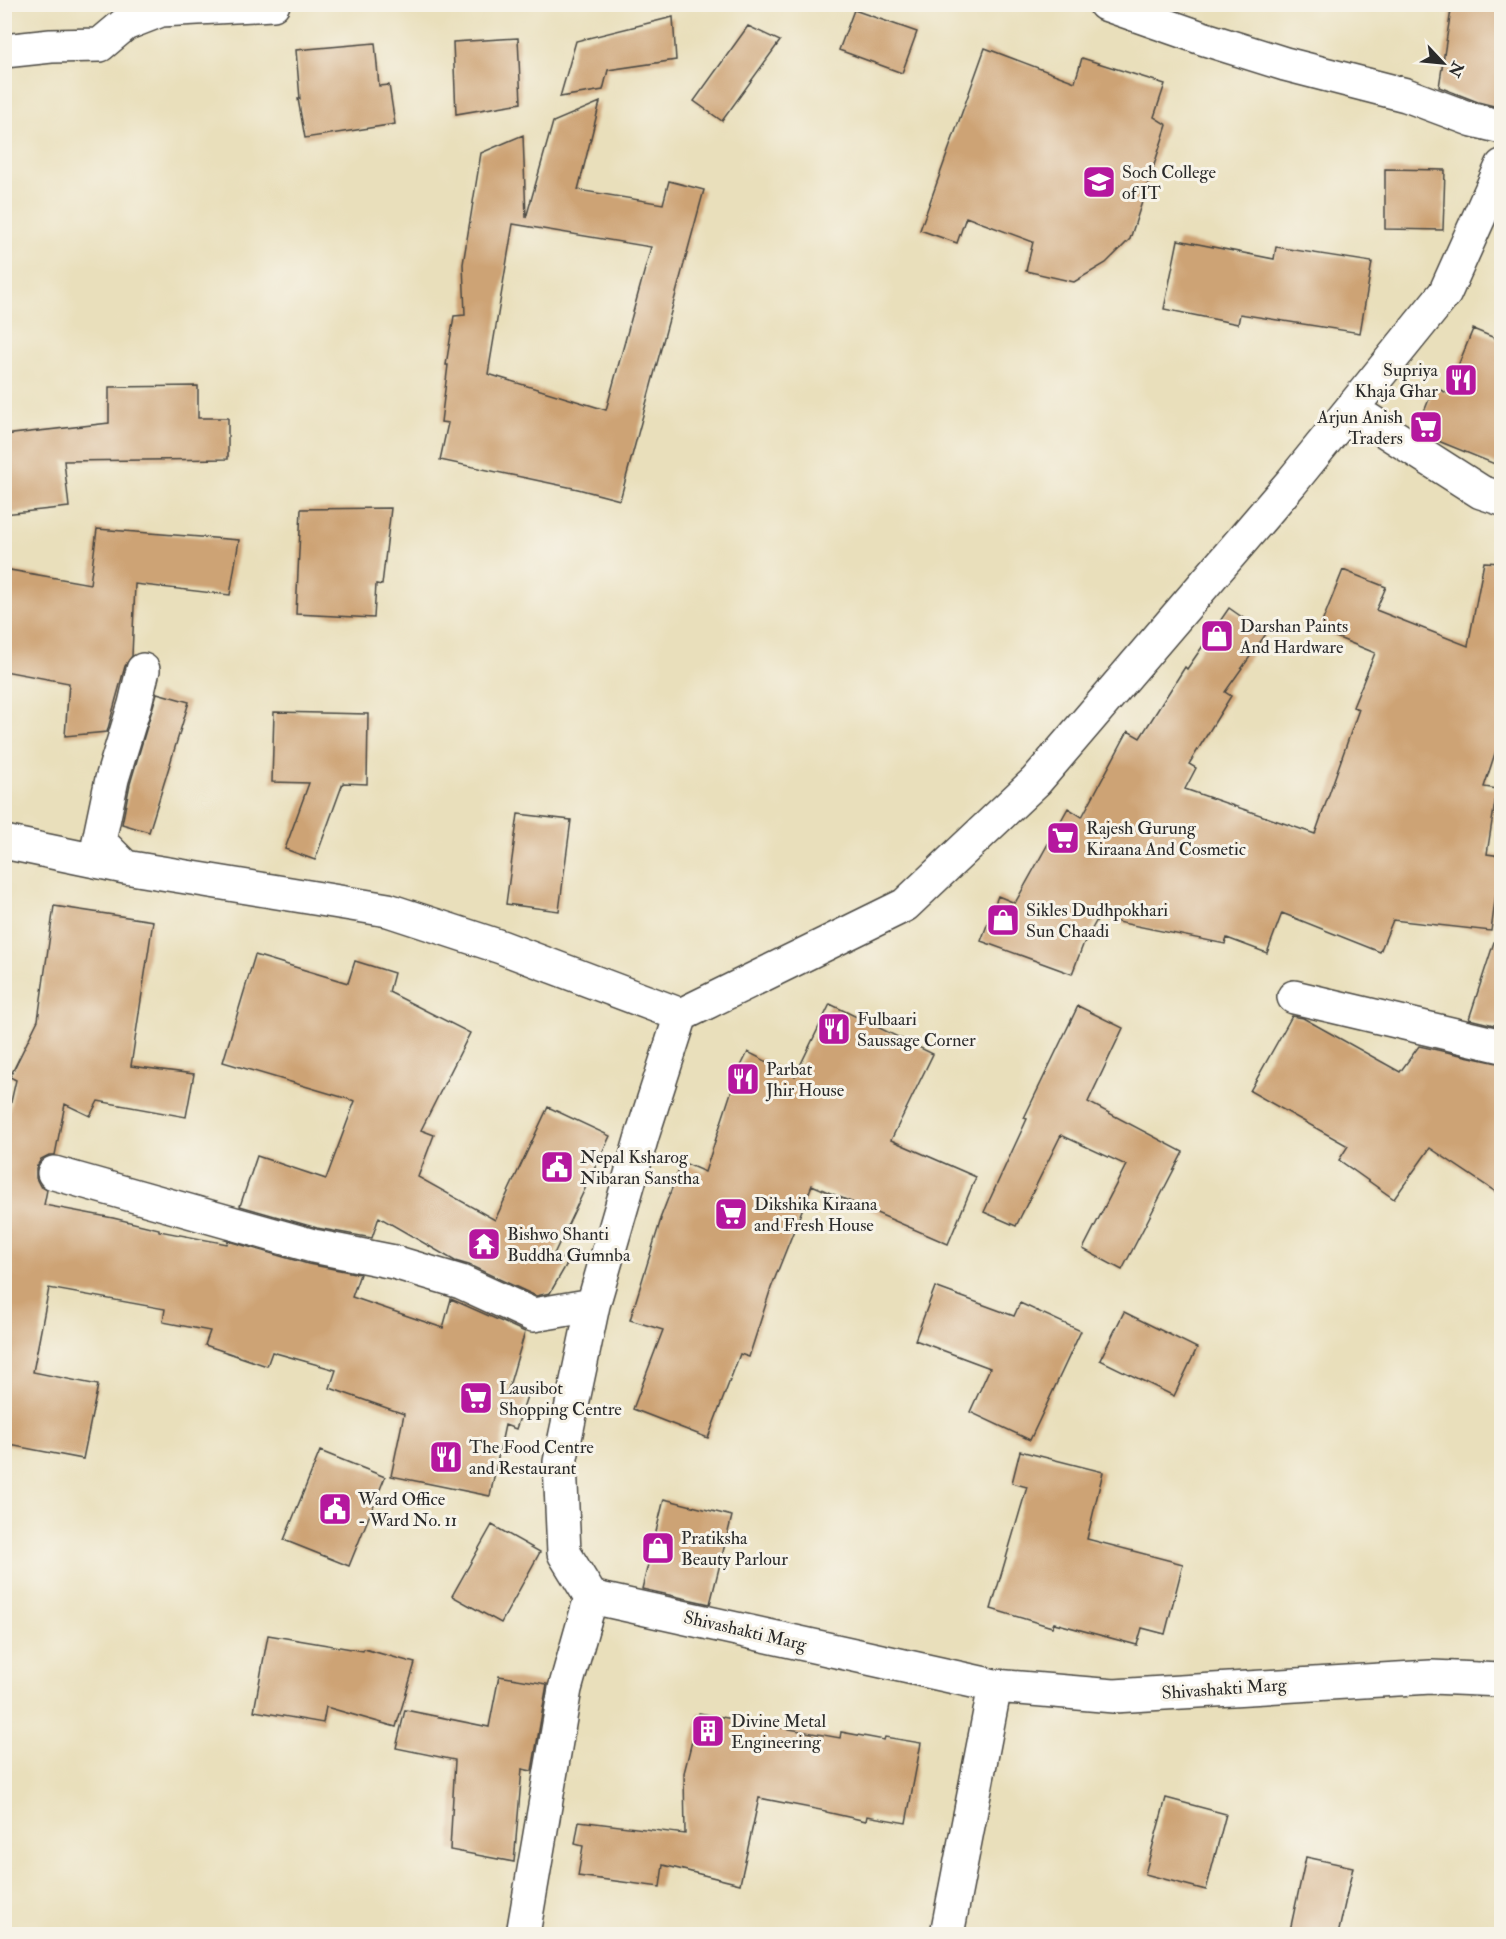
<svg xmlns="http://www.w3.org/2000/svg" width="1506" height="1939" font-family="'IM FELL Double Pica',serif">
	<style>
		.building { fill: #cda375; fill-rule: evenodd }
		.lines { fill: none; stroke-linecap: round; stroke-linejoin: round }
		.minor-casing { stroke: #484641; stroke-width: 36 }
		.minor { stroke: #fff; stroke-width: 33 }
		.labels { text-anchor: middle; dominant-baseline: central; stroke-width: 6; stroke-linejoin: round; paint-order: stroke }
		.poi-label { font-size: 18px; fill: #2b2b2b; stroke: #f7f3e8; text-anchor: start }
		.street-label { font-size: 18px; fill: #2b2b2b; stroke: #f7f3e8 }
	</style>
	<rect width="100%" height="100%" fill="#f7f3e8"/>
	<filter id="ink" filterUnits="userSpaceOnUse"><feTurbulence type="fractalNoise" baseFrequency=".0167" numOctaves="2"/><feDisplacementMap in="SourceGraphic" scale="12" xChannelSelector="R" yChannelSelector="G"/><feConvolveMatrix kernelMatrix="1 2 1 2 8 2 1 2 1" color-interpolation-filters="sRGB"/></filter>
	<filter id="wash" filterUnits="userSpaceOnUse"><feTurbulence type="fractalNoise" baseFrequency=".008" numOctaves="4" result="noise"/><feDisplacementMap in="SourceGraphic" scale="24" xChannelSelector="R" yChannelSelector="G"/><feGaussianBlur stdDeviation="1.35" result="paint"/><feColorMatrix in="noise" values="0 0 0 0 0 0 0 0 0 0 0 0 0 0 0 0 0 1.4 0 .05"/><feComposite in="paint" operator="in"/></filter>
	<g filter="url(#wash)">
		<rect width="100%" height="100%" fill="#e9dfbb"/>
		<g id="blocks">
			<path class="building" d="M 1452,4 L 1502,4 L 1502,108 L 1478,102 L 1439,87 Z
				M 854,10 L 917,32 L 902,73 L 839,50 Z
				M 673,17 L 676,60 L 608,70 L 603,90 L 560,97 L 576,41 Z
				M 748,26 L 780,41 L 722,121 L 694,101 Z
				M 518,38 L 521,103 L 456,114 L 453,42 Z
				M 375,43 L 379,86 L 389,85 L 395,124 L 305,138 L 298,99 L 300,99 L 296,50 Z
				M 985,48 L 1075,82 L 1082,58 L 1165,84 L 1154,117 L 1167,125 L 1130,239 L 1106,263 L 1074,282 L 1026,271 L 1033,242 L 966,217 L 957,243 L 920,230 Z
				M 600,102 L 578,190 L 663,204 L 669,181 L 704,190 L 620,500 L 578,489 L 440,460 L 448,423 L 441,422 L 448,365 L 446,365 L 454,316 L 465,315 L 463,264 L 481,153 L 523,135 L 526,218 L 553,122 ZM 513,224 L 651,247 L 606,410 L 488,374 Z
				M 1385,169 L 1445,170 L 1443,230 L 1385,229 Z
				M 1178,240 L 1274,259 L 1276,247 L 1372,262 L 1360,333 L 1240,314 L 1238,324 L 1164,309 Z
				M 1473,329 L 1502,341 L 1502,467 L 1431,438 L 1417,429 L 1434,387 L 1447,393 Z
				M 198,386 L 198,418 L 228,418 L 228,459 L 64,461 L 69,507 L 4,514 L 4,435 L 109,423 L 109,387 Z
				M 391,508 L 382,585 L 376,584 L 374,618 L 296,614 L 301,509 Z
				M 97,529 L 239,540 L 230,595 L 135,584 L 132,656 L 125,666 L 107,732 L 65,736 L 69,683 L 4,671 L 4,569 L 90,584 Z
				M 1484,562 L 1502,563 L 1502,732 L 1484,787 L 1497,789 L 1487,854 L 1501,856 L 1491,931 L 1393,920 L 1380,952 L 1282,913 L 1267,953 L 1227,938 L 1225,944 L 1098,918 L 1083,945 L 1072,974 L 981,941 L 998,896 L 1015,903 L 1068,808 L 1082,817 L 1128,731 L 1140,738 L 1185,667 L 1187,669 L 1229,608 L 1266,634 L 1225,692 L 1231,696 L 1189,764 L 1196,768 L 1185,789 L 1315,834 L 1359,709 L 1353,707 L 1375,653 L 1319,630 L 1343,570 L 1386,587 L 1376,610 L 1468,646 Z
				M 157,693 L 189,702 L 149,832 L 122,824 L 130,784 Z
				M 274,712 L 368,714 L 367,784 L 343,783 L 315,860 L 285,849 L 309,783 L 272,782 Z
				M 518,814 L 571,820 L 559,911 L 506,904 Z
				M 54,906 L 153,921 L 131,1066 L 194,1074 L 186,1117 L 98,1101 L 90,1116 L 65,1104 L 55,1155 L 49,1155 L 41,1159 L 36,1168 L 36,1178 L 40,1186 L 47,1190 L 44,1205 L 113,1218 L 159,1229 L 159,1231 L 227,1244 L 228,1241 L 308,1264 L 360,1274 L 352,1297 L 443,1328 L 451,1299 L 525,1332 L 508,1390 L 527,1396 L 516,1429 L 505,1425 L 490,1496 L 391,1476 L 404,1414 L 330,1388 L 336,1370 L 272,1352 L 267,1366 L 205,1345 L 210,1331 L 163,1322 L 165,1309 L 49,1288 L 33,1372 L 98,1385 L 83,1459 L 4,1444 L 4,1324 L 12,1282 L 4,1280 L 4,1133 L 16,1080 L 10,1077 L 38,1020 Z
				M 1494,942 L 1502,943 L 1502,1027 L 1469,1019 Z
				M 255,955 L 348,983 L 355,961 L 394,973 L 389,992 L 470,1033 L 421,1130 L 434,1135 L 418,1177 L 495,1220 L 548,1107 L 610,1136 L 554,1254 L 568,1262 L 550,1293 L 536,1296 L 469,1265 L 455,1261 L 379,1217 L 372,1238 L 317,1228 L 240,1206 L 257,1156 L 326,1179 L 355,1101 L 223,1062 Z
				M 830,1004 L 933,1054 L 891,1140 L 976,1177 L 948,1244 L 812,1185 L 771,1288 L 749,1357 L 740,1354 L 708,1438 L 633,1409 L 663,1330 L 630,1320 L 661,1219 L 660,1219 L 682,1162 L 705,1172 L 737,1074 L 748,1052 L 795,1076 Z
				M 1078,1006 L 1123,1028 L 1088,1102 L 1183,1152 L 1122,1270 L 1083,1249 L 1126,1165 L 1061,1135 L 1016,1226 L 984,1212 L 1027,1119 L 1024,1118 Z
				M 1292,1016 L 1303,1018 L 1400,1072 L 1419,1046 L 1502,1064 L 1502,1196 L 1430,1148 L 1394,1199 L 1339,1160 L 1348,1146 L 1250,1091 Z
				M 935,1287 L 1014,1316 L 1020,1303 L 1081,1331 L 1030,1440 L 970,1412 L 990,1368 L 915,1340 Z
				M 1124,1312 L 1197,1348 L 1174,1396 L 1100,1360 Z
				M 320,1451 L 385,1477 L 349,1566 L 284,1540 Z
				M 1020,1451 L 1103,1472 L 1087,1539 L 1183,1564 L 1165,1634 L 1142,1628 L 1137,1645 L 1054,1623 L 1052,1627 L 991,1609 L 1027,1487 L 1012,1483 Z
				M 664,1499 L 732,1516 L 710,1604 L 642,1589 Z
				M 492,1525 L 540,1552 L 501,1623 L 452,1596 Z
				M 268,1635 L 363,1651 L 364,1649 L 415,1663 L 396,1727 L 326,1707 L 323,1723 L 254,1711 Z
				M 499,1676 L 547,1684 L 532,1771 L 522,1769 L 514,1862 L 450,1850 L 455,1760 L 396,1748 L 405,1710 L 489,1727 Z
				M 699,1713 L 840,1738 L 841,1732 L 884,1740 L 885,1737 L 921,1743 L 906,1823 L 867,1816 L 866,1821 L 826,1812 L 826,1811 L 759,1798 L 740,1884 L 663,1865 L 660,1887 L 578,1876 L 583,1846 L 575,1844 L 579,1821 L 685,1834 L 684,1773 Z
				M 1166,1798 L 1226,1814 L 1206,1890 L 1145,1874 Z
				M 1306,1857 L 1353,1867 L 1338,1935 L 1289,1935 Z"/>
		</g>
	</g>
	<g filter="url(#ink)">
		<use href="#blocks" fill-opacity="0" stroke="#484641" stroke-width="1.5"/>
		<g class="lines">
			<defs>
				<path id="minor" d="M 1105,4 L 1202,38 L 1285,64 L 1406,95 L 1473,120 L 1502,127
					M 4,51 L 51,46 L 100,45 L 125,24 L 161,10 L 273,4
					M 1351,409 L 1481,492 L 1502,499
					M 4,842 L 125,867 L 388,910 L 501,947 L 681,1015 L 905,905 L 1036,781 L 1291,483 L 1445,293 L 1502,166
					M 125,867 L 99,841 L 112,779 L 135,704 L 143,670
					M 1294,997 L 1502,1046
					M 681,1015 L 643,1133 L 593,1305 L 560,1462 L 564,1553 L 591,1597 L 995,1686 L 1114,1696 L 1431,1677 L 1502,1680
					M 54,1173 L 313,1246 L 394,1262 L 461,1282 L 533,1315 L 593,1305
					M 523,1934 L 565,1689 L 591,1597
					M 947,1934 L 995,1686"/>
			</defs>
			<use href="#minor" class="minor-casing"/>
			<use href="#minor" class="minor"/>
		</g>
	</g>
	<defs>
		<symbol id="university-square" viewBox="-11 -11 22 22"><rect x="-9" y="-9" width="18" height="18" rx="4" fill="#b5179e" stroke="#f7f3e8"/><path d="M0-5L7-2L0 1L-7-2ZM-4 1L0 2.5L4 1V4Q0 6-4 4Z" fill="#fff"/></symbol>
		<symbol id="restaurant-square" viewBox="-11 -11 22 22"><rect x="-9" y="-9" width="18" height="18" rx="4" fill="#b5179e" stroke="#f7f3e8"/><path d="M-5-6h1v4h1v-4h1v4h1v-4h1v5L-1.5 .5V6h-2V.5L-5-1ZM5-6V6H3V1.5H1.5Q1.5-4 5-6Z" fill="#fff"/></symbol>
		<symbol id="supermarket-square" viewBox="-11 -11 22 22"><rect x="-9" y="-9" width="18" height="18" rx="4" fill="#b5179e" stroke="#f7f3e8"/><path d="M-6-5.5h2.5l.6 2H6L4.5 2H-2.5L-4.4-4H-6ZM-1.5 3.2a1.3 1.3 0 1 0 .1 0ZM3 3.2a1.3 1.3 0 1 0 .1 0Z" fill="#fff"/></symbol>
		<symbol id="shop-square" viewBox="-11 -11 22 22"><rect x="-9" y="-9" width="18" height="18" rx="4" fill="#b5179e" stroke="#f7f3e8"/><path d="M-5-2.5h2.3a2.7 3.5 0 0 1 5.4 0H5L5.5 6h-11ZM-1.5-2.5h3a1.5 2.3 0 0 0-3 0Z" fill="#fff"/></symbol>
		<symbol id="civic-square" viewBox="-11 -11 22 22"><rect x="-9" y="-9" width="18" height="18" rx="4" fill="#b5179e" stroke="#f7f3e8"/><path d="M-.6-6.5H3V-4.5H.6V-3L4-1V1h2V6H-6V1h2V-1L-.6-3ZM-1.2 2.5V6h2.4V2.5Z" fill="#fff"/></symbol>
		<symbol id="temple-square" viewBox="-11 -11 22 22"><rect x="-9" y="-9" width="18" height="18" rx="4" fill="#b5179e" stroke="#f7f3e8"/><path d="M0-6L5-2H3V0L6.5 2.5H4V6H1.5V3h-3V6H-4V2.5H-6.5L-3 0V-2H-5Z" fill="#fff"/></symbol>
		<symbol id="building-square" viewBox="-11 -11 22 22"><rect x="-9" y="-9" width="18" height="18" rx="4" fill="#b5179e" stroke="#f7f3e8"/><path d="M-4-6H4V6H1V3H-1V6H-4ZM-2.5-4.3h1.7v1.8h-1.7ZM.8-4.3h1.7v1.8H.8ZM-2.5-1h1.7V.8h-1.7ZM.8-1h1.7V.8H.8Z" fill="#fff"/></symbol>
	</defs>
	<g fill-rule="evenodd">
		<use href="#university-square" x="1080" y="163" width="38" height="38"/>
		<use href="#restaurant-square" x="1442" y="361" width="38" height="38"/>
		<use href="#supermarket-square" x="1407" y="408" width="38" height="38"/>
		<use href="#shop-square" x="1198" y="617" width="38" height="38"/>
		<use href="#supermarket-square" x="1044" y="819" width="38" height="38"/>
		<use href="#shop-square" x="984" y="901" width="38" height="38"/>
		<use href="#restaurant-square" x="815" y="1010" width="38" height="38"/>
		<use href="#restaurant-square" x="724" y="1060" width="38" height="38"/>
		<use href="#civic-square" x="538" y="1148" width="38" height="38"/>
		<use href="#supermarket-square" x="712" y="1195" width="38" height="38"/>
		<use href="#temple-square" x="465" y="1225" width="38" height="38"/>
		<use href="#supermarket-square" x="457" y="1379" width="38" height="38"/>
		<use href="#restaurant-square" x="427" y="1438" width="38" height="38"/>
		<use href="#civic-square" x="316" y="1490" width="38" height="38"/>
		<use href="#shop-square" x="639" y="1529" width="38" height="38"/>
		<use href="#building-square" x="689" y="1712" width="38" height="38"/>
	</g>
	<g class="labels">
		<g class="poi-label">
			<text x="1122" y="172">Soch College<tspan x="1122" dy="21">of IT</tspan></text>
			<text x="1438" y="370" text-anchor="end">Supriya<tspan x="1438" dy="21">Khaja Ghar</tspan></text>
			<text x="1403" y="417" text-anchor="end">Arjun Anish<tspan x="1403" dy="21">Traders</tspan></text>
			<text x="1240" y="626">Darshan Paints<tspan x="1240" dy="21">And Hardware</tspan></text>
			<text x="1086" y="828">Rajesh Gurung<tspan x="1086" dy="21">Kiraana And Cosmetic</tspan></text>
			<text x="1026" y="910">Sikles Dudhpokhari<tspan x="1026" dy="21">Sun Chaadi</tspan></text>
			<text x="857" y="1019">Fulbaari<tspan x="857" dy="21">Saussage Corner</tspan></text>
			<text x="766" y="1069">Parbat<tspan x="766" dy="21">Jhir House</tspan></text>
			<text x="580" y="1157">Nepal Ksharog<tspan x="580" dy="21">Nibaran Sanstha</tspan></text>
			<text x="754" y="1204">Dikshika Kiraana<tspan x="754" dy="21">and Fresh House</tspan></text>
			<text x="507" y="1234">Bishwo Shanti<tspan x="507" dy="21">Buddha Gumnba</tspan></text>
			<text x="499" y="1388">Lausibot<tspan x="499" dy="21">Shopping Centre</tspan></text>
			<text x="469" y="1447">The Food Centre<tspan x="469" dy="21">and Restaurant</tspan></text>
			<text x="358" y="1499">Ward Office<tspan x="358" dy="21">- Ward No. 11</tspan></text>
			<text x="681" y="1538">Pratiksha<tspan x="681" dy="21">Beauty Parlour</tspan></text>
			<text x="731" y="1721">Divine Metal<tspan x="731" dy="21">Engineering</tspan></text>
		</g>
		<g class="street-label">
			<text transform="translate(745 1631) rotate(13)">Shivashakti Marg</text>
			<text transform="translate(1224 1689) rotate(-4)">Shivashakti Marg</text>
		</g>
	</g>
	<rect width="1506" height="1939" fill="none" stroke="#f7f3e8" stroke-width="24"/>
	<g transform="translate(1443 63) rotate(116)" stroke="#f7f3e8" stroke-width="4.5" paint-order="stroke">
	<path d="M0-4.5L10 22L0 15L-10 22Z" fill="#2b2b2b"/>
	<text y="-9" font-size="16" font-weight="bold" text-anchor="middle" fill="#2b2b2b">N</text>
	</g>
</svg>
